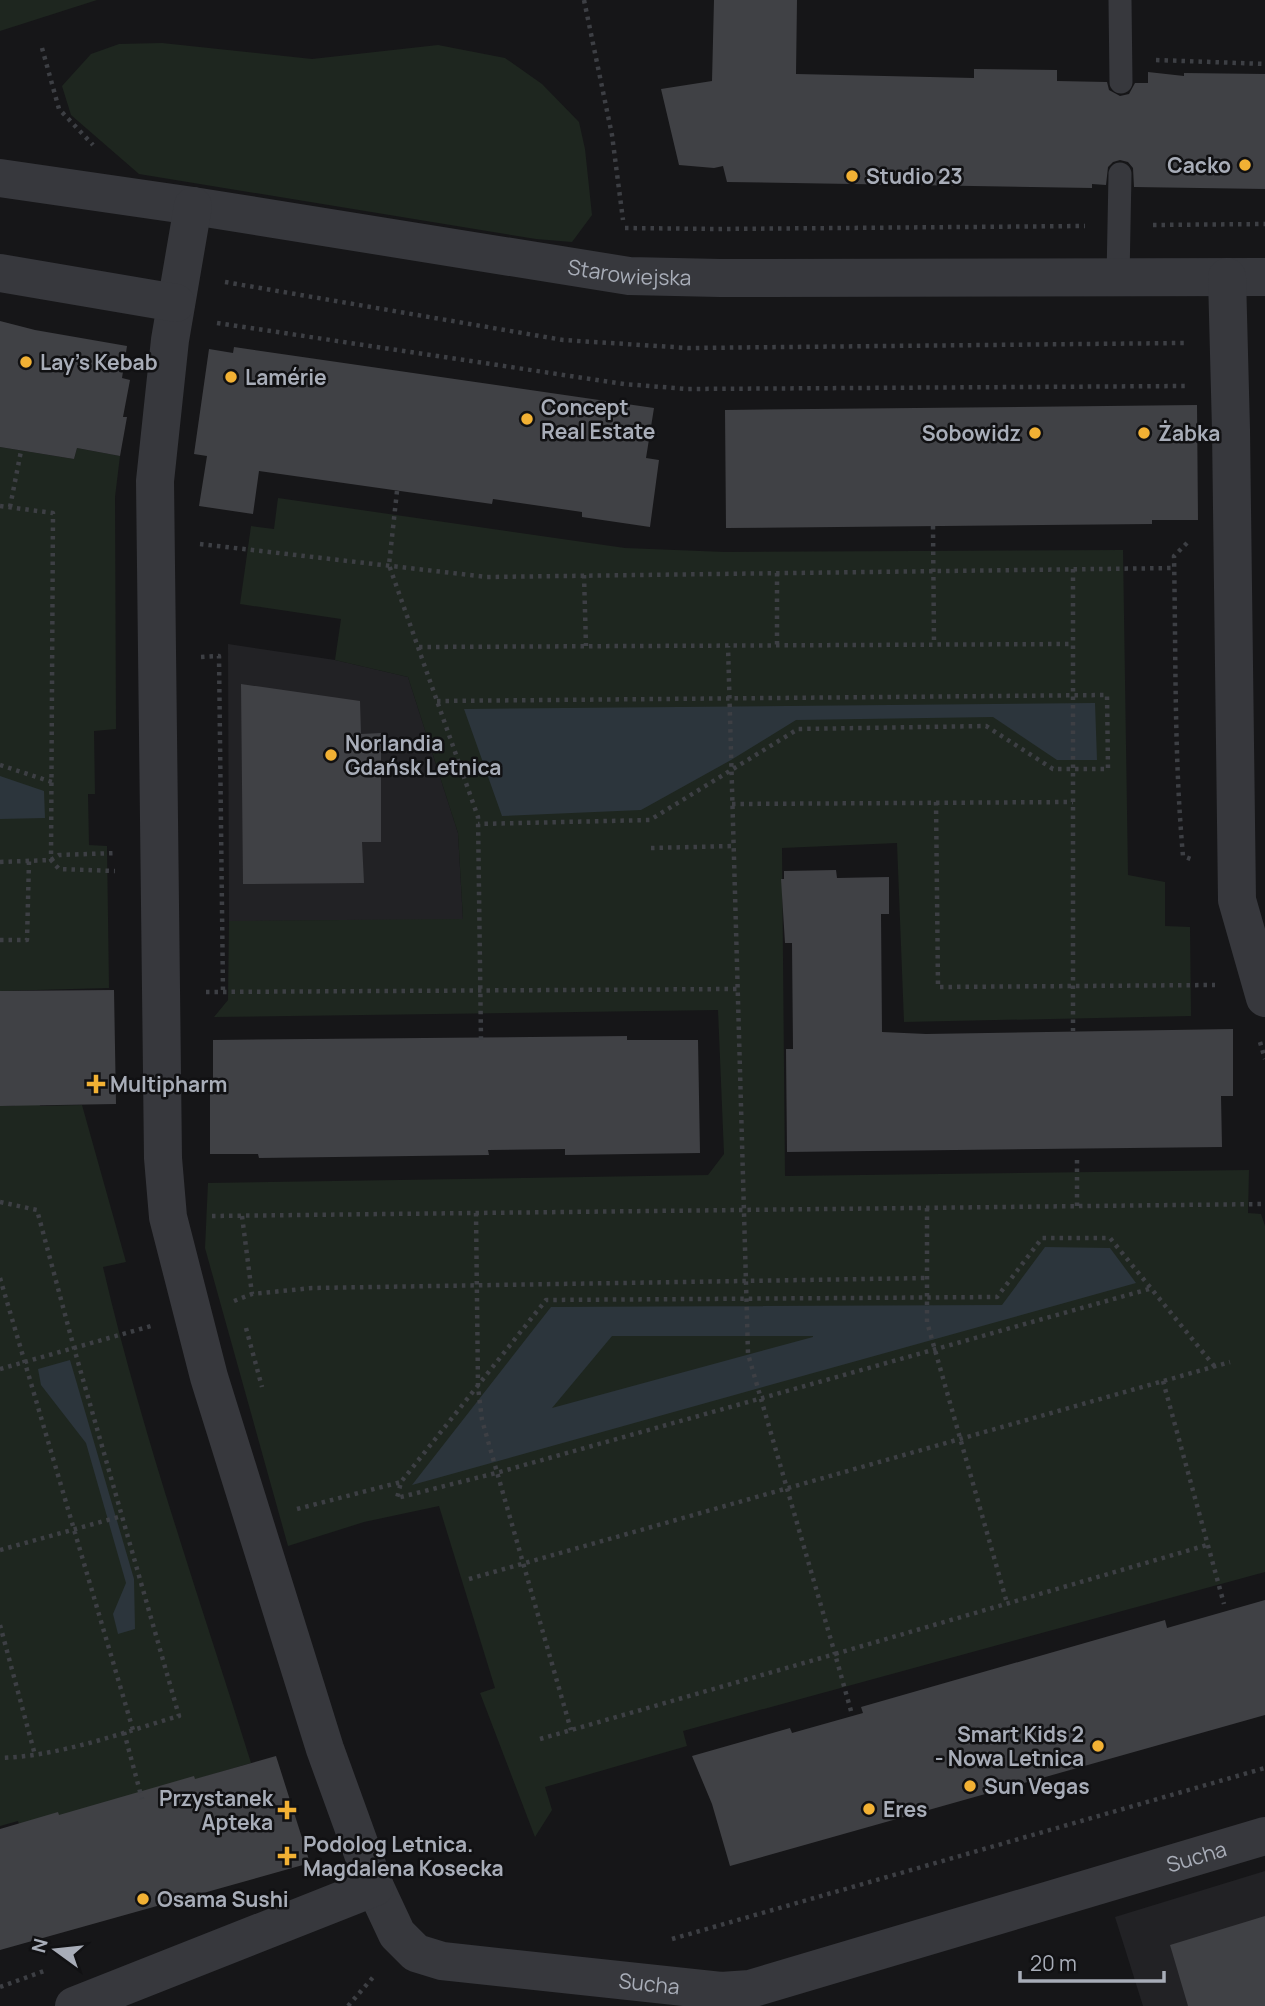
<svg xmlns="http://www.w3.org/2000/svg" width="1265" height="2006" font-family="Manrope,sans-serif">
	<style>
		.built { fill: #222225 }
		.green { fill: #1e261f }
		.water { fill: #2c353c; fill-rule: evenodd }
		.building { fill: #404145 }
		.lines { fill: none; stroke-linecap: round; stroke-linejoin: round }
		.path { stroke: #3d3f44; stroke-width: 4.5; stroke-dasharray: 3.5 5; stroke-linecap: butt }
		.lane { stroke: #37383d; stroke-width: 23 }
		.street { stroke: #37383d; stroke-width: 38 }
		.poi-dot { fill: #f2b134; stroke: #111113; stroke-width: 2.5 }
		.labels { text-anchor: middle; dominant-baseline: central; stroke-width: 5; stroke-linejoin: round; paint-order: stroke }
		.poi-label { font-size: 21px; font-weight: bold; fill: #a8adb8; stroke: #111113; text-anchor: start }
		.street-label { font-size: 21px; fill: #a8adb8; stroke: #111113 }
	</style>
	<rect width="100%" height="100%" fill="#161618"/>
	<path class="built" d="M 228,644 L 335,660 L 408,677 L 458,833 L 463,920 L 229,921 Z
		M 1265,1871 L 1265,2006 L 1143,2006 L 1115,1917 Z"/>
	<path class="green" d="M 0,0 L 97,0 L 0,31 Z
		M 162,43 L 312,59 L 438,45 L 505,58 L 542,84 L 579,122 L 585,149 L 592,215 L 572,242 L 536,239 L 139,174 L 71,115 L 62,86 L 91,54 L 119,44 Z
		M 0,447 L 74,459 L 77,448 L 120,456 L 115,497 L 116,729 L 94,731 L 95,794 L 88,794 L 89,845 L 107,846 L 109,988 L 1,991 L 0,995 Z
		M 278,498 L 625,548 L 725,552 L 1123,550 L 1128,875 L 1165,882 L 1165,926 L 1190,927 L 1191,1016 L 904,1022 L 897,843 L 782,848 L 785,1176 L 1249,1170 L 1248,1213 L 1261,1214 L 1265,1226 L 1265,1572 L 683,1731 L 687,1746 L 545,1787 L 552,1810 L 535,1837 L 480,1693 L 495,1688 L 439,1506 L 364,1522 L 288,1546 L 205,1248 L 208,1183 L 708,1175 L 724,1154 L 718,1010 L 214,1017 L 228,1000 L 229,921 L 463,919 L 458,833 L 408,677 L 335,660 L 341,619 L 240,604 L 251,526 L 274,529 Z
		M 15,1096 L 39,1096 L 40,1106 L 82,1105 L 126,1262 L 103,1267 C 142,1435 200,1599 251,1763 L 21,1831 L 18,1821 L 0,1826 L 0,1106 L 15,1106 Z"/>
	<path class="water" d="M 1095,703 L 1097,760 L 1057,760 L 993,717 L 796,720 L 731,760 L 641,810 L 502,816 L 464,709 Z
		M 0,776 L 44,791 L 45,818 L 0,819 Z
		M 1045,1247 L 1110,1248 L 1136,1283 L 412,1485 L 551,1307 L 1002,1305 ZM 612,1336 L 813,1336 L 813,1337 L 552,1408 Z
		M 70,1360 L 134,1579 L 135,1629 L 118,1634 L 113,1614 L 126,1583 L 86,1443 L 41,1385 L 38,1369 Z"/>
	<path class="building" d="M 714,0 L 797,0 L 796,74 L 974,78 L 974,69 L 1057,70 L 1057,81 L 1107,82 L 1109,90 L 1120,96 L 1129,94 L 1135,83 L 1148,83 L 1148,72 L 1184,76 L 1184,73 L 1265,74 L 1265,189 L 1134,187 L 1133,168 L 1128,162 L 1120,160 L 1113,162 L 1108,167 L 1106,185 L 1092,184 L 1092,188 L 727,182 L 723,166 L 714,168 L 679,165 L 661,89 L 712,81 Z
		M 0,321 L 35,330 L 127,346 L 122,378 L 130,380 L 123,417 L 127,417 L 120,456 L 77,448 L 74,459 L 0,447 Z
		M 234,347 L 654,408 L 646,458 L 659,460 L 650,527 L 582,517 L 582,512 L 493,499 L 492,504 L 259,471 L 253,514 L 199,506 L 207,456 L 194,454 L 209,349 L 233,353 Z
		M 1197,405 L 1198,520 L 1152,520 L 1152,524 L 726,528 L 725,410 Z
		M 241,684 L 360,701 L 361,734 L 381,733 L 381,842 L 362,842 L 364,883 L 243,884 Z
		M 836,870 L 837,878 L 889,877 L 889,914 L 881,914 L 882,1032 L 926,1034 L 1233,1029 L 1233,1096 L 1221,1096 L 1222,1147 L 787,1152 L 786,1049 L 793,1049 L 792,943 L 785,943 L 781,879 L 784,879 L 784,871 Z
		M 114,990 L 116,1104 L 0,1106 L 0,991 Z
		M 627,1036 L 627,1040 L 698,1040 L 700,1153 L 565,1155 L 565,1149 L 488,1150 L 489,1155 L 259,1158 L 258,1154 L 210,1154 L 210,1094 L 213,1094 L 213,1040 Z
		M 1265,1600 L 1265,1715 L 730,1866 L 712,1804 L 692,1756 L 790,1728 L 792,1733 L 863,1713 L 861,1707 L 1165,1620 L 1167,1628 Z
		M 276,1756 L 310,1863 L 0,1950 L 0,1829 L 58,1812 L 59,1815 L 194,1776 L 195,1779 Z
		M 1265,1916 L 1265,2006 L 1188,2006 L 1170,1945 Z"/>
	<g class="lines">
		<path class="path" d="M 584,0 L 612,135 L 623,220
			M 42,48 L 59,109 L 93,145
			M 1156,60 L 1265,64
			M 1153,225 L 1265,224
			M 625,228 L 718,229 L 1085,226
			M 225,282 L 563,340 L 688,348 L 1184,343
			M 217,323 L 624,384 L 687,389 L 1187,386
			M 397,491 L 389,565 L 478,817 L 481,1040
			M 0,506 L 53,513 L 51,860 L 59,869 L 115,871
			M 10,507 L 21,451
			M 933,526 L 934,645
			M 1187,543 L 1174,556 C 1176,657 1174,756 1183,856 L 1191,859
			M 200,544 L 487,577 L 1175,568
			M 1073,569 L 1073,1031
			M 777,573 L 777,645
			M 584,575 L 586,646
			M 419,647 L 1072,644
			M 201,657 L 219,656 L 223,992
			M 437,701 L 1107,695 L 1108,769 L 1053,769 L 986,726 L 798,729 L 650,820 L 478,824
			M 0,765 L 52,782
			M 936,802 L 938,987 L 1215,985
			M 732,804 L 1073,802
			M 651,848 L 734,846
			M 0,862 L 51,860 L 59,855 L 117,853
			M 0,940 L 27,940 L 29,861
			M 206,992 L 737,989
			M 1260,1042 L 1265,1059
			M 0,1202 L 37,1210 L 74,1348 L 179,1716 C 121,1733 61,1756 0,1758
			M 1077,1206 L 1077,1155
			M 927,1208 L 927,1322 L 1007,1603
			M 476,1213 L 478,1387 L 482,1420 L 571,1730
			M 212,1216 L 1265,1204
			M 242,1216 L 252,1294
			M 0,1278 L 133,1730
			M 1149,1289 L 496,1473 L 397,1498 L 401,1482 L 546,1300 L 997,1297 L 1042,1238 L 1110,1238 L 1215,1367
			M 234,1301 L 252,1294 L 312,1288 L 927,1278
			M 246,1328 L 262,1387
			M 0,1369 L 151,1326
			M 1163,1381 L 1224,1604
			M 297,1509 L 401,1482
			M 0,1550 L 122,1516
			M 469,1579 L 1230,1362
			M 0,1625 L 35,1755
			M 851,1711 L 835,1654 L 1207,1545
			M 124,1732 L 142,1799
			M 540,1739 L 835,1654 L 748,1354 L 728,646
			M 672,1939 L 1265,1768
			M 0,1987 L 44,1971
			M 348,2006 L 375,1975"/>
		<path class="lane" d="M 1120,0 L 1121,82
			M 1118,278 L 1120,174"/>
		<g class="street">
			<path id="s1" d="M 0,178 L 193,206 L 629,276 L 720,278 L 1265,277"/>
			<path id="s2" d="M 193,206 L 170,340 L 155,481 L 163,1158 L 168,1217 L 209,1377 L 325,1749 L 375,1887 L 397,1934 L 416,1953 L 442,1961 L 721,1991 L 750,1989 L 1265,1836"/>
			<path d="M 0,273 L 176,303"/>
			<path d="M 1227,277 L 1231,430 L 1237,900 L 1265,998"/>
			<path d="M 74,2006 L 375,1887"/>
		</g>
	</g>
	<g class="poi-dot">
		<circle cx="1245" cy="165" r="7"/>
		<circle cx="852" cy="176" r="7"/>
		<circle cx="26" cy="362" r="7"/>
		<circle cx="231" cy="377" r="7"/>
		<circle cx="527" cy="419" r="7"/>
		<circle cx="1035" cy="433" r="7"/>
		<circle cx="1144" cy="433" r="7"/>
		<circle cx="331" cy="755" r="7"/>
		<path d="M92.5 1073.5h7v7h7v7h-7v7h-7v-7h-7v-7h7z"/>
		<circle cx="1098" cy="1746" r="7"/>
		<circle cx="970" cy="1786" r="7"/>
		<circle cx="869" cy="1809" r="7"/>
		<path d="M283.5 1799.5h7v7h7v7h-7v7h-7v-7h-7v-7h7z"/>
		<path d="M283.5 1845.5h7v7h7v7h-7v7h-7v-7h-7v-7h7z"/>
		<circle cx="143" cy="1899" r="7"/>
	</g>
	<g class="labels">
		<g class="poi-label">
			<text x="1231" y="165" text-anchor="end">Cacko</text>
			<text x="866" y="176">Studio 23</text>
			<text x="40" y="362">Lay's Kebab</text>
			<text x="245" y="377">Lamérie</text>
			<text x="541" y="407">Concept<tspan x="541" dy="24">Real Estate</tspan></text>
			<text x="1021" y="433" text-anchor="end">Sobowidz</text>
			<text x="1158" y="433">Żabka</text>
			<text x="345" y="743">Norlandia<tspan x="345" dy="24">Gdańsk Letnica</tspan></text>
			<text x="110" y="1084">Multipharm</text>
			<text x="1084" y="1734" text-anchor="end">Smart Kids 2<tspan x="1084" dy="24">- Nowa Letnica</tspan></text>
			<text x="984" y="1786">Sun Vegas</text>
			<text x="273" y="1798" text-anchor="end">Przystanek<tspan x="273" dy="24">Apteka</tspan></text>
			<text x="883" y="1809">Eres</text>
			<text x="303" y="1844">Podolog Letnica.<tspan x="303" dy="24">Magdalena Kosecka</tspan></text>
			<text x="157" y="1899">Osama Sushi</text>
		</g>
		<g class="street-label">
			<text stroke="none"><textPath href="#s1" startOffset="637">Starowiejska</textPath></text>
			<text stroke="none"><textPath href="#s2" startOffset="2597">Sucha</textPath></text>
			<text stroke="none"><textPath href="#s2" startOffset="2030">Sucha</textPath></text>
		</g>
	</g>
	<g transform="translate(56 1950) rotate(285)" stroke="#111113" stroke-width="5" paint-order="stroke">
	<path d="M0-5L12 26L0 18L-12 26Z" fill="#a8adb8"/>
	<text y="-10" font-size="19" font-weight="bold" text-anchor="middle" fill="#a8adb8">N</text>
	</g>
	<path d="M1020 1971v10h144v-10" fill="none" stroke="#a8adb8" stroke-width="3.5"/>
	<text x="1030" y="1971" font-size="21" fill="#a8adb8" stroke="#111113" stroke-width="5" paint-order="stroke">20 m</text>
</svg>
